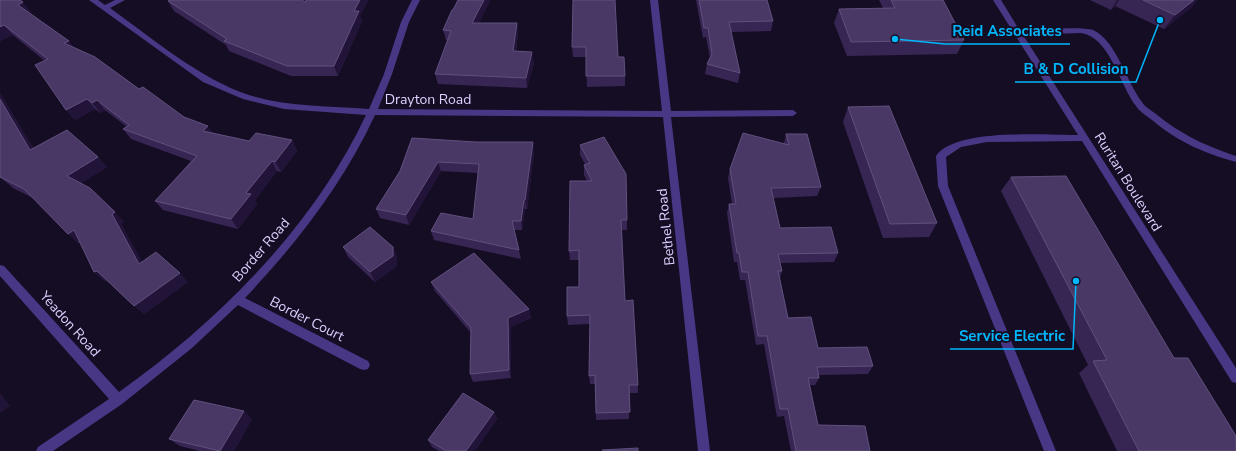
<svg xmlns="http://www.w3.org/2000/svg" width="1236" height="451" font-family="'Nunito Sans',sans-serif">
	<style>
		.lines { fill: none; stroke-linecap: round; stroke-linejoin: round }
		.minor { fill: #473785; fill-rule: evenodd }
		.wall { fill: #372653 }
		.shaded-wall { fill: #221438 }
		.building { fill: #493865; stroke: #60507e }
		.labels { text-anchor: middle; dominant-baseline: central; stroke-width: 4; stroke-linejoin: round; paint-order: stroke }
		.street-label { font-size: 14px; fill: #ded1ff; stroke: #150d24 }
		.leader { fill: none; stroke: #00b7fc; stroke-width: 1.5 }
		.callout-dot { fill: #00b7fc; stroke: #150d24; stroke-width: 1.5 }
		.callout-label { font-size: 15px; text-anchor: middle; font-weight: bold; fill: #00b7fc; stroke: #150d24; stroke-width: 4; stroke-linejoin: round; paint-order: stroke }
	</style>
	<rect width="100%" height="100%" fill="#150d24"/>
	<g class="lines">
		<path class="minor" d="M 89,0 L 98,0 L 105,5 L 115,0 L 125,0 L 110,8 C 152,38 200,79 249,95 C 287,107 329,106 369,109 L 384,74 L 401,22 L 412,0 L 420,0 L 409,22 L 392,74 L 378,109 L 662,111 L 650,0 L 658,0 L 671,111 L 793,110 L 797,113 L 793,116 L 671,117 L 710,451 L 698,451 L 663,117 L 375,115 C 343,184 297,243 245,298 L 368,361 L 370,365 L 368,369 L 364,370 L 360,369 L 238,305 L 192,348 L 122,404 L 53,451 L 36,451 L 38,447 L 109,399 L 0,276 L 0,265 L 4,266 L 119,392 C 219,321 313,227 366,115 L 284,109 L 243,99 L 203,82 Z
			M 993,0 L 1001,0 L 1020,31 C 1036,30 1081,26 1093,30 C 1116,40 1127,83 1142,102 C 1145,107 1151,110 1156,114 C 1182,135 1204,145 1236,156 L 1236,162 C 1204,153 1178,142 1152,120 C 1147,116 1140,112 1136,106 C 1120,86 1110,37 1081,33 L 1023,35 L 1236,368 L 1236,383 L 1232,382 L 1082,141 L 987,142 L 961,147 L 946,157 L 948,186 L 1056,451 L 1044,451 L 938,186 L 936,156 C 955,128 1046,135 1078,135 Z"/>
	</g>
	<path class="wall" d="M 0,0 L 32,13 L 30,13 L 69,41 L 74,48 L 184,117 L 213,133 L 249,141 L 292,140 L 297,151 L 281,172 L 277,171 L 255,200 L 257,204 L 238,229 L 163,210 L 155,201 L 191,161 L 131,139 L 123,129 L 127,127 L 105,110 L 101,113 L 95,109 L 75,120 L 66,110 L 45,61 L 13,35 L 0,41 Z
		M 458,0 L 490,0 L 479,23 L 517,23 L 518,33 L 516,51 L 534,63 L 527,88 L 438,84 L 435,74 L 448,40 L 446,40 L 443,30 Z
		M 573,0 L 618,57 L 625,76 L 625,86 L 587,87 L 586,57 L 573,57 L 572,47 Z
		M 696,0 L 767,0 L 773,21 L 771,31 L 731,32 L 740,73 L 738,83 L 705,74 L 707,64 L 710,58 L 706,37 L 703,38 Z
		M 879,0 L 943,0 L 964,40 L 957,54 L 847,56 L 834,23 L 839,9 L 883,8 Z
		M 1090,0 L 1197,0 L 1192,7 L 1164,29 L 1115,6 L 1111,10 Z
		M 168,1 L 305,2 L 360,16 L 362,21 L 338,76 L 291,76 L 229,51 L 226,45 L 174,11 Z
		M 0,93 L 33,148 L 98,157 L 107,167 L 81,183 L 124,222 L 121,224 L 142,262 L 188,282 L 144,314 L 107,280 L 104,281 L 94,272 L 80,243 L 78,243 L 33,198 L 13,188 L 0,177 Z
		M 848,107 L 937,223 L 929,237 L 883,238 L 843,122 Z
		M 786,134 L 821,187 L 817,196 L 773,198 L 780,228 L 838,253 L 834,262 L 780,263 L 782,271 L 780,278 L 788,318 L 818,348 L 873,366 L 868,374 L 819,375 L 819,378 L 815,385 L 810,385 L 818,425 L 870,451 L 791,451 L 784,416 L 777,417 L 764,344 L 756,345 L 745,280 L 740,280 L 737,262 L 734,262 L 727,213 L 729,204 L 732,204 L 728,178 L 730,169 L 784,143 Z
		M 412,138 L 534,152 L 527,209 L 525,209 L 522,230 L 514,230 L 521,259 L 434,240 L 431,231 L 473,219 L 478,173 L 441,171 L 409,225 L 380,218 L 376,209 L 400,171 Z
		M 580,145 L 627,220 L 627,230 L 622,230 L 625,301 L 638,385 L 638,393 L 629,393 L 629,419 L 596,420 L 595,384 L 590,384 L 589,376 L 590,324 L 568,325 L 567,316 L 579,287 L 579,260 L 570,260 L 569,251 L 587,181 L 584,175 L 584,165 L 585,164 L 580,155 Z
		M 1011,177 L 1174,358 L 1236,451 L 1117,451 L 1079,373 L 1088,365 L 1001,191 Z
		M 343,247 L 393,247 L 397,257 L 397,266 L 375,282 L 348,257 Z
		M 431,282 L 529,309 L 531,318 L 511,327 L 511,378 L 473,382 L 470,374 L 471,333 L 435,291 Z
		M 494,412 L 497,419 L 475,451 L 439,451 L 432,447 L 428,440 Z
		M 252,419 L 234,451 L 200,451 L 180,446 L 169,439 Z"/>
	<path class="shaded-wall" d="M 360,0 L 369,0 L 360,16 L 362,21 L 338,76 L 334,66 L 354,11 Z
		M 484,0 L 490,0 L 474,33 L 472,23 Z
		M 1117,0 L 1119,0 L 1115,6 L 1111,10 Z
		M 1194,0 L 1197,0 L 1192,7 L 1164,29 L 1175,15 Z
		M 23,2 L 32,13 L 27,15 L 18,5 Z
		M 517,23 L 518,33 L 514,61 L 513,51 Z
		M 4,25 L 13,35 L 0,41 L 0,27 Z
		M 69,41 L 76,51 L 64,43 Z
		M 532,52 L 534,63 L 527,88 L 526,78 Z
		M 0,93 L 40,160 L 30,150 L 0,99 Z
		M 87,99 L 95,109 L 75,120 L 66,110 Z
		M 97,100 L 105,110 L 101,113 L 92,103 Z
		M 208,126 L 215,136 L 203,131 Z
		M 292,140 L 297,151 L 281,172 L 275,162 Z
		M 533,142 L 534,152 L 527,209 L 525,200 Z
		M 98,157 L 107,167 L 77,186 L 67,176 Z
		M 272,161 L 277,171 L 255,200 L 257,204 L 238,229 L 231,219 L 246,193 Z
		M 438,162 L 441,171 L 409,225 L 406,215 Z
		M 524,200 L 525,209 L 522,230 L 521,221 Z
		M 115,212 L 124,222 L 121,224 L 148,273 L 139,264 L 112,214 Z
		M 74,230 L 84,240 L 78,243 L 68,234 Z
		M 393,247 L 397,257 L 397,266 L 375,282 L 370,272 Z
		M 97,271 L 107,280 L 104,281 L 94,272 Z
		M 180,273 L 188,282 L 144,314 L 134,306 Z
		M 529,309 L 531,318 L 511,327 L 511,378 L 509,370 L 508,318 Z
		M 0,393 L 10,406 L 0,413 Z
		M 244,411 L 252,419 L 234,451 L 220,451 Z
		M 494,412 L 497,419 L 475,451 L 466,451 Z"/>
	<path class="building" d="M 0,0 L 20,0 L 23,2 L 18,5 L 69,41 L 64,43 L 95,57 L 139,89 L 143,87 L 184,117 L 208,126 L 203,131 L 249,141 L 256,133 L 292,140 L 275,162 L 272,161 L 246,193 L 251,194 L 231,219 L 155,201 L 197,156 L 123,129 L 129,125 L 97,100 L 92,103 L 87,99 L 66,110 L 35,65 L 48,59 L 4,25 L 0,27 Z
		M 170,0 L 302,0 L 305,2 L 306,0 L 360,0 L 354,11 L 359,11 L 334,66 L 287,66 L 224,41 L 227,39 L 168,1 Z
		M 458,0 L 484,0 L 472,23 L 517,23 L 513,51 L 532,52 L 526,78 L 435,74 L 451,31 L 443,30 L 452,10 L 453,10 Z
		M 573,0 L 615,0 L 618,57 L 624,57 L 625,76 L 586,76 L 586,47 L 572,47 Z
		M 699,0 L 767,0 L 773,21 L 729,22 L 740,73 L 707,64 L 712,54 L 708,28 L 704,28 Z
		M 891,0 L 943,0 L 964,40 L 851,42 L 839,9 L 895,8 Z
		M 1143,0 L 1194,0 L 1175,15 Z
		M 0,99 L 30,150 L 67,130 L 98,157 L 67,176 L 90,188 L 115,212 L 112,214 L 139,264 L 156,252 L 180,273 L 134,306 L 97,271 L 94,272 L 74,230 L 68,234 L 24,189 L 0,177 Z
		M 889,106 L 937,223 L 890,224 L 848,107 Z
		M 743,133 L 789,145 L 786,134 L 807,134 L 821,187 L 771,188 L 780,228 L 831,227 L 838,253 L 778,254 L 782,271 L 778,271 L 788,318 L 811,317 L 818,348 L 867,347 L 873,366 L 817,367 L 819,378 L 808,378 L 818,425 L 865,426 L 870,451 L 796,451 L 788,409 L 780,409 L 767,336 L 758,336 L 748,272 L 742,272 L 739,253 L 737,253 L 729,204 L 736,204 L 730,169 Z
		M 604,137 L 626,174 L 627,220 L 621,220 L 625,301 L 633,300 L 638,385 L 629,385 L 630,412 L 596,413 L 595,375 L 589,376 L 590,315 L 567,316 L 567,287 L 579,287 L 579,250 L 569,251 L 570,181 L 592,181 L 584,165 L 590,163 L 580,145 Z
		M 412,138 L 476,142 L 533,142 L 525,200 L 524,200 L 521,221 L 512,221 L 519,250 L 431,231 L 441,213 L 473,219 L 479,164 L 438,162 L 406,215 L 376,209 L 400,171 Z
		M 1066,176 L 1174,358 L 1188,358 L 1236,436 L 1236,451 L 1139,451 L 1093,361 L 1107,360 L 1011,177 Z
		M 370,227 L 393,247 L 393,256 L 370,272 L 343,247 Z
		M 474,253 L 529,309 L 508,318 L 509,370 L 470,374 L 471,328 L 431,282 Z
		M 463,393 L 494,412 L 466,451 L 446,451 L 428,440 Z
		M 194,400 L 244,411 L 220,451 L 169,439 Z
		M 638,448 L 638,451 L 603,451 L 602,450 Z"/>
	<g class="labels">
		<g class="street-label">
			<text x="428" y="99">Drayton Road</text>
			<text transform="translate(1128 182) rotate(58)">Ruritan Boulevard</text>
			<text transform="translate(666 227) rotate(-96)">Bethel Road</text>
			<text transform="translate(261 250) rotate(-49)">Border Road</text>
			<text transform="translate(307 319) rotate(27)">Border Court</text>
			<text transform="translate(70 324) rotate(48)">Yeadon Road</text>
		</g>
	</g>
	<path class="leader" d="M895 39L945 44H1070M1160 20L1136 82H1015M1076 281L1073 349H950"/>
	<g class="callout-dot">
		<circle cx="895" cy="39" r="4"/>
		<circle cx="1160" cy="20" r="4"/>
		<circle cx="1076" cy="281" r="4"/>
	</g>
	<g class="callout-label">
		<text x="1007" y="36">Reid Associates</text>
		<text x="1076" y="74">B &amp; D Collision</text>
		<text x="1012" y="341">Service Electric</text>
	</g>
</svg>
